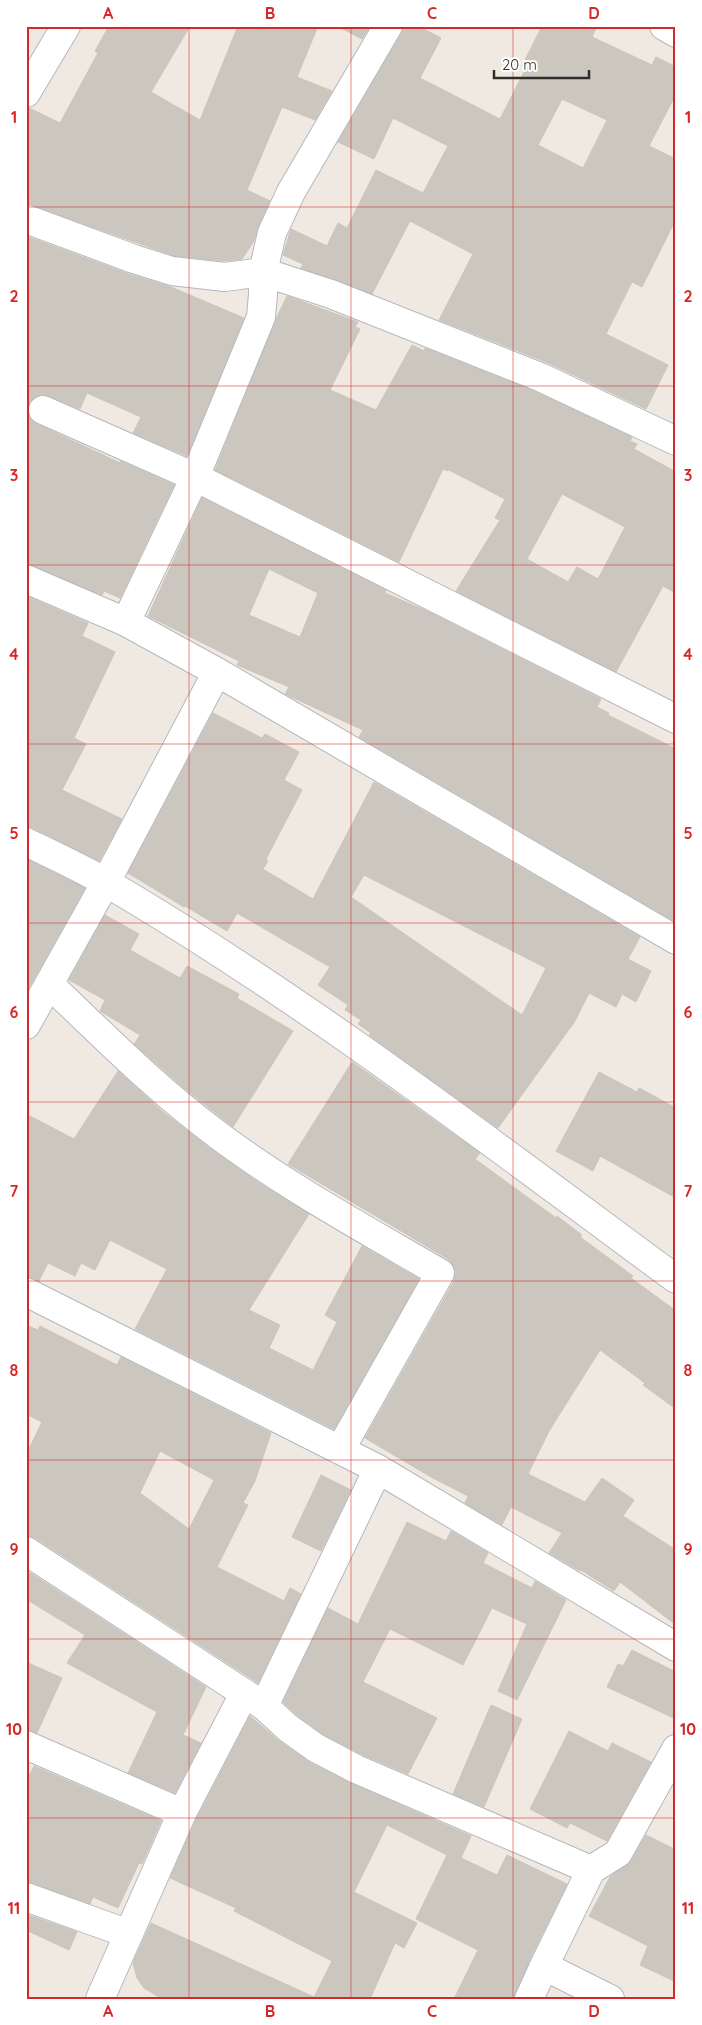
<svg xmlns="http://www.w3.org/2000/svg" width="702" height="2025" font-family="Quicksand,sans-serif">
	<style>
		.building { fill: #cbc7bf; stroke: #cbc5ba; fill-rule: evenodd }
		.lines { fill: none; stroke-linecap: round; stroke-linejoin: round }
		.minor-casing { stroke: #b4b7c1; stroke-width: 30 }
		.minor { stroke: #fff; stroke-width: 28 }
		.grid { fill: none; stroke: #d62828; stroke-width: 1; stroke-opacity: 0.55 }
		.neatline { fill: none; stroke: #d62828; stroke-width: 2 }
		.grid-label { font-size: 16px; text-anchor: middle; font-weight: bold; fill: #d62828 }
	</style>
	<rect width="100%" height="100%" fill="#efe9e1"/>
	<path class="building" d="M 109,26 L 190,26 L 151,92 L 200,120 L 238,26 L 318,26 L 297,77 L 332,91 L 315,120 L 282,107 L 247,190 L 270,201 L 258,227 L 254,241 L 242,259 L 225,261 L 175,256 L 26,204 L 26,109 L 29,108 L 60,123 L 98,53 L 95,51 Z
		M 337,26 L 370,26 L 362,39 Z
		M 404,26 L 418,26 L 441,38 L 420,78 L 500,119 L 526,68 L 522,66 L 542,26 L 597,26 L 592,37 L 652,65 L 656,57 L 676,67 L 676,94 L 649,146 L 676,159 L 676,219 L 642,287 L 632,282 L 606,334 L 668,365 L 646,409 L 546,362 L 439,320 L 473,254 L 410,221 L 372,294 L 301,268 L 303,264 L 283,255 L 291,229 L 327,246 L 338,223 L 347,228 L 376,170 L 423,193 L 448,146 L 393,118 L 374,159 L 338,142 L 401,34 ZM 562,99 L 607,120 L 583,168 L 538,145 Z
		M 26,236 L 129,274 L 171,287 L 244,318 L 187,456 L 133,433 L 141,417 L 87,393 L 80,409 L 49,396 L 42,394 L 33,398 L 29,404 L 27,411 L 30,419 L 37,424 L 120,463 L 120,461 L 174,485 L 120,598 L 104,591 L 102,595 L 26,564 Z
		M 287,296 L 358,322 L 355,327 L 360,329 L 330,390 L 376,410 L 412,345 L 424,351 L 425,348 L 534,391 L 632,437 L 630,441 L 637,444 L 634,449 L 676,472 L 676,593 L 663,586 L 616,672 L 456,591 L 500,520 L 495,518 L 505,499 L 449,470 L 448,471 L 443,469 L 399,562 L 215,470 L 277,317 ZM 562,494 L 625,527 L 598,579 L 577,567 L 568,582 L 527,559 Z
		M 202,498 L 386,590 L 385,593 L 429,612 L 601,699 L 597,707 L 609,713 L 608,715 L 676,749 L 676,922 L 359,737 L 363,730 L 285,694 L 289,687 L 237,665 L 239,661 L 148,616 ZM 269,569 L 318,593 L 300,637 L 249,615 Z
		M 26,596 L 88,623 L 82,636 L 115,652 L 74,738 L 86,744 L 62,790 L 122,819 L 99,861 L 33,828 L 26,827 Z
		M 213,713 L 262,738 L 265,734 L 299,752 L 284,780 L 302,790 L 266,859 L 268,861 L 263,869 L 313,899 L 374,782 L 640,937 L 628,959 L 651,971 L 636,1002 L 622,994 L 616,1007 L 589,993 L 575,1021 L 498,1128 L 369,1035 L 371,1033 L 358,1024 L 361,1020 L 345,1010 L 348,1005 L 318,985 L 330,967 L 237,913 L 227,931 L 185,906 L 184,907 L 128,873 ZM 364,875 L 546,968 L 522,1015 L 351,897 Z
		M 26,859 L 85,888 L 26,993 Z
		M 105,915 L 139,934 L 130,950 L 180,978 L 187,966 L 239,994 L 237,998 L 293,1031 L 233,1127 L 184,1088 L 134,1044 L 140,1035 L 100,1011 L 105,1000 L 69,980 Z
		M 352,1062 L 480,1153 L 475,1159 L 556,1218 L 557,1216 L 582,1235 L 580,1237 L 633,1276 L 631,1278 L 676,1311 L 676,1409 L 643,1385 L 645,1383 L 600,1350 L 549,1431 L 528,1474 L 585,1502 L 602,1478 L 634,1500 L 623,1516 L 676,1550 L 676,1625 L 620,1582 L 614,1591 L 581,1570 L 580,1571 L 549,1553 L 562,1533 L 511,1507 L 502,1525 L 465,1503 L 468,1496 L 431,1477 L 365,1438 L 454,1281 L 456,1272 L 453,1265 L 448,1259 L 288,1164 Z
		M 118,1071 L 163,1112 L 208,1147 L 262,1185 L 309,1214 L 249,1310 L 280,1325 L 269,1348 L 313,1370 L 337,1322 L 325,1315 L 362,1246 L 419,1279 L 334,1429 L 135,1329 L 167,1269 L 110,1240 L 95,1270 L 81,1263 L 75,1276 L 48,1263 L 39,1281 L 26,1277 L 26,1114 L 74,1139 Z
		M 599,1072 L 637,1092 L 639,1088 L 676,1108 L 676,1198 L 600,1156 L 593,1171 L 556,1151 Z
		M 26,1325 L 38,1330 L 40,1326 L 117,1365 L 121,1357 L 271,1433 L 255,1481 L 243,1503 L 248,1505 L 217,1567 L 284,1601 L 290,1588 L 301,1594 L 258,1683 L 35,1538 L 26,1535 L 26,1455 L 42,1422 L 26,1414 ZM 160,1451 L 214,1480 L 189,1529 L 140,1493 Z
		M 321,1475 L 351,1490 L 321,1551 L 292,1537 Z
		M 407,1522 L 446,1541 L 451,1531 L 488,1553 L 483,1563 L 532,1588 L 535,1581 L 566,1600 L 517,1700 L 498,1691 L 527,1624 L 492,1608 L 463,1665 L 390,1629 L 363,1682 L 437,1718 L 408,1774 L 363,1755 L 324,1735 L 298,1716 L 283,1702 L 328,1608 L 358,1624 Z
		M 26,1570 L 206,1687 L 183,1735 L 201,1743 L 175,1793 L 128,1773 L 157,1712 L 67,1663 L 85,1635 L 26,1599 Z
		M 632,1650 L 676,1672 L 676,1719 L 607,1687 L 618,1664 L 623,1666 Z
		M 26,1662 L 62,1678 L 37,1733 L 26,1730 Z
		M 491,1705 L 522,1719 L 484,1807 L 453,1794 Z
		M 250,1716 L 279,1741 L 309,1762 L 350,1783 L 471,1836 L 461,1858 L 497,1875 L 507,1855 L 567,1884 L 530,1959 L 514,1999 L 454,1999 L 478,1950 L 416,1919 L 447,1855 L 387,1825 L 354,1892 L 417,1923 L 404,1948 L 395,1943 L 370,1999 L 162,1999 L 144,1988 L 137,1978 L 133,1963 L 151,1923 L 314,1997 L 332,1961 L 234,1911 L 236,1908 L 170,1878 L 196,1820 Z
		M 569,1731 L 608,1751 L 612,1743 L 651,1762 L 607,1841 L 570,1823 L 567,1828 L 530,1809 Z
		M 34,1766 L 161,1821 L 142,1864 L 139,1863 L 118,1908 L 93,1897 L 90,1904 L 26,1882 L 26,1782 Z
		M 646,1835 L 676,1850 L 676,1982 L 640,1965 L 648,1946 L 589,1916 L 610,1877 L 631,1861 Z
		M 26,1914 L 77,1932 L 69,1950 L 26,1930 Z"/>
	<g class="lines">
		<defs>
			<path id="minor" d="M 664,26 L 676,33
				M 26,93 L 66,26
				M 26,219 L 134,259 L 172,271 L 225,277 L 263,272 L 331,294 L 540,377 L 676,441
				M 43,410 L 195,477 L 676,719
				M 26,579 L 126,622 L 217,672 L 676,940
				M 126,622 L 195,477 L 261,317 L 263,294 L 263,272 L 272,233 L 291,192 L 388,26
				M 26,842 C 53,855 81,868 107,883 C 306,1000 490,1142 676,1279
				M 49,984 C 104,1036 157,1090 218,1135 C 286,1186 366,1230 440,1273 L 340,1450
				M 26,1025 L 106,882 L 217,672
				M 26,1292 L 378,1469 L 676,1647
				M 26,1551 L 264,1706 L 288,1728 L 316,1748 L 356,1769 L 591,1870
				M 264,1706 L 378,1469
				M 26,1745 L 182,1813
				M 26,1897 L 129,1934
				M 100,1999 L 182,1813 L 244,1694
				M 529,1999 L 544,1966
				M 610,1999 L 544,1966 L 591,1870 L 618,1853 L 676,1749"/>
		</defs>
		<use href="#minor" class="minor-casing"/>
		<use href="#minor" class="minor"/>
	</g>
	<path class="grid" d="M 189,26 L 189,1999M 351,26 L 351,1999M 513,26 L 513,1999M 26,207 L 676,207M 26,386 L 676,386M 26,565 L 676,565M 26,744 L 676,744M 26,923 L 676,923M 26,1102 L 676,1102M 26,1281 L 676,1281M 26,1460 L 676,1460M 26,1639 L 676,1639M 26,1818 L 676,1818"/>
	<rect width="702" height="2025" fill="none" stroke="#ffffff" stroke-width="55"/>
	<path d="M494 70v8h95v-8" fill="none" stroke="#2e2e2e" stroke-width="2.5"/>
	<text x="502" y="70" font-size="15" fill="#2e2e2e" stroke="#ffffff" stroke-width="4" paint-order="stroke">20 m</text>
	<rect x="28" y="28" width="646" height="1970" class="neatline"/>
	<g class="grid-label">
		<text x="108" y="19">A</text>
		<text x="270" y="19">B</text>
		<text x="432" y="19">C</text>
		<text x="594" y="19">D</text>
		<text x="14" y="123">1</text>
		<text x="688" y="123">1</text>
		<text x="14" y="302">2</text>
		<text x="688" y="302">2</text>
		<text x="14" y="481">3</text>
		<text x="688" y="481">3</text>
		<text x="14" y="660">4</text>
		<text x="688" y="660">4</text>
		<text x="14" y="839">5</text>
		<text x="688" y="839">5</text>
		<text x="14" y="1018">6</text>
		<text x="688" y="1018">6</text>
		<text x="14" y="1197">7</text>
		<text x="688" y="1197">7</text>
		<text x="14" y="1376">8</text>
		<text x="688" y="1376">8</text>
		<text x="14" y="1555">9</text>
		<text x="688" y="1555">9</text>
		<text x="14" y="1735">10</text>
		<text x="688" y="1735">10</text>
		<text x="14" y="1914">11</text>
		<text x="688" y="1914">11</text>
		<text x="108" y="2017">A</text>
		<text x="270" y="2017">B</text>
		<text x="432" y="2017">C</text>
		<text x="594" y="2017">D</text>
	</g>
</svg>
